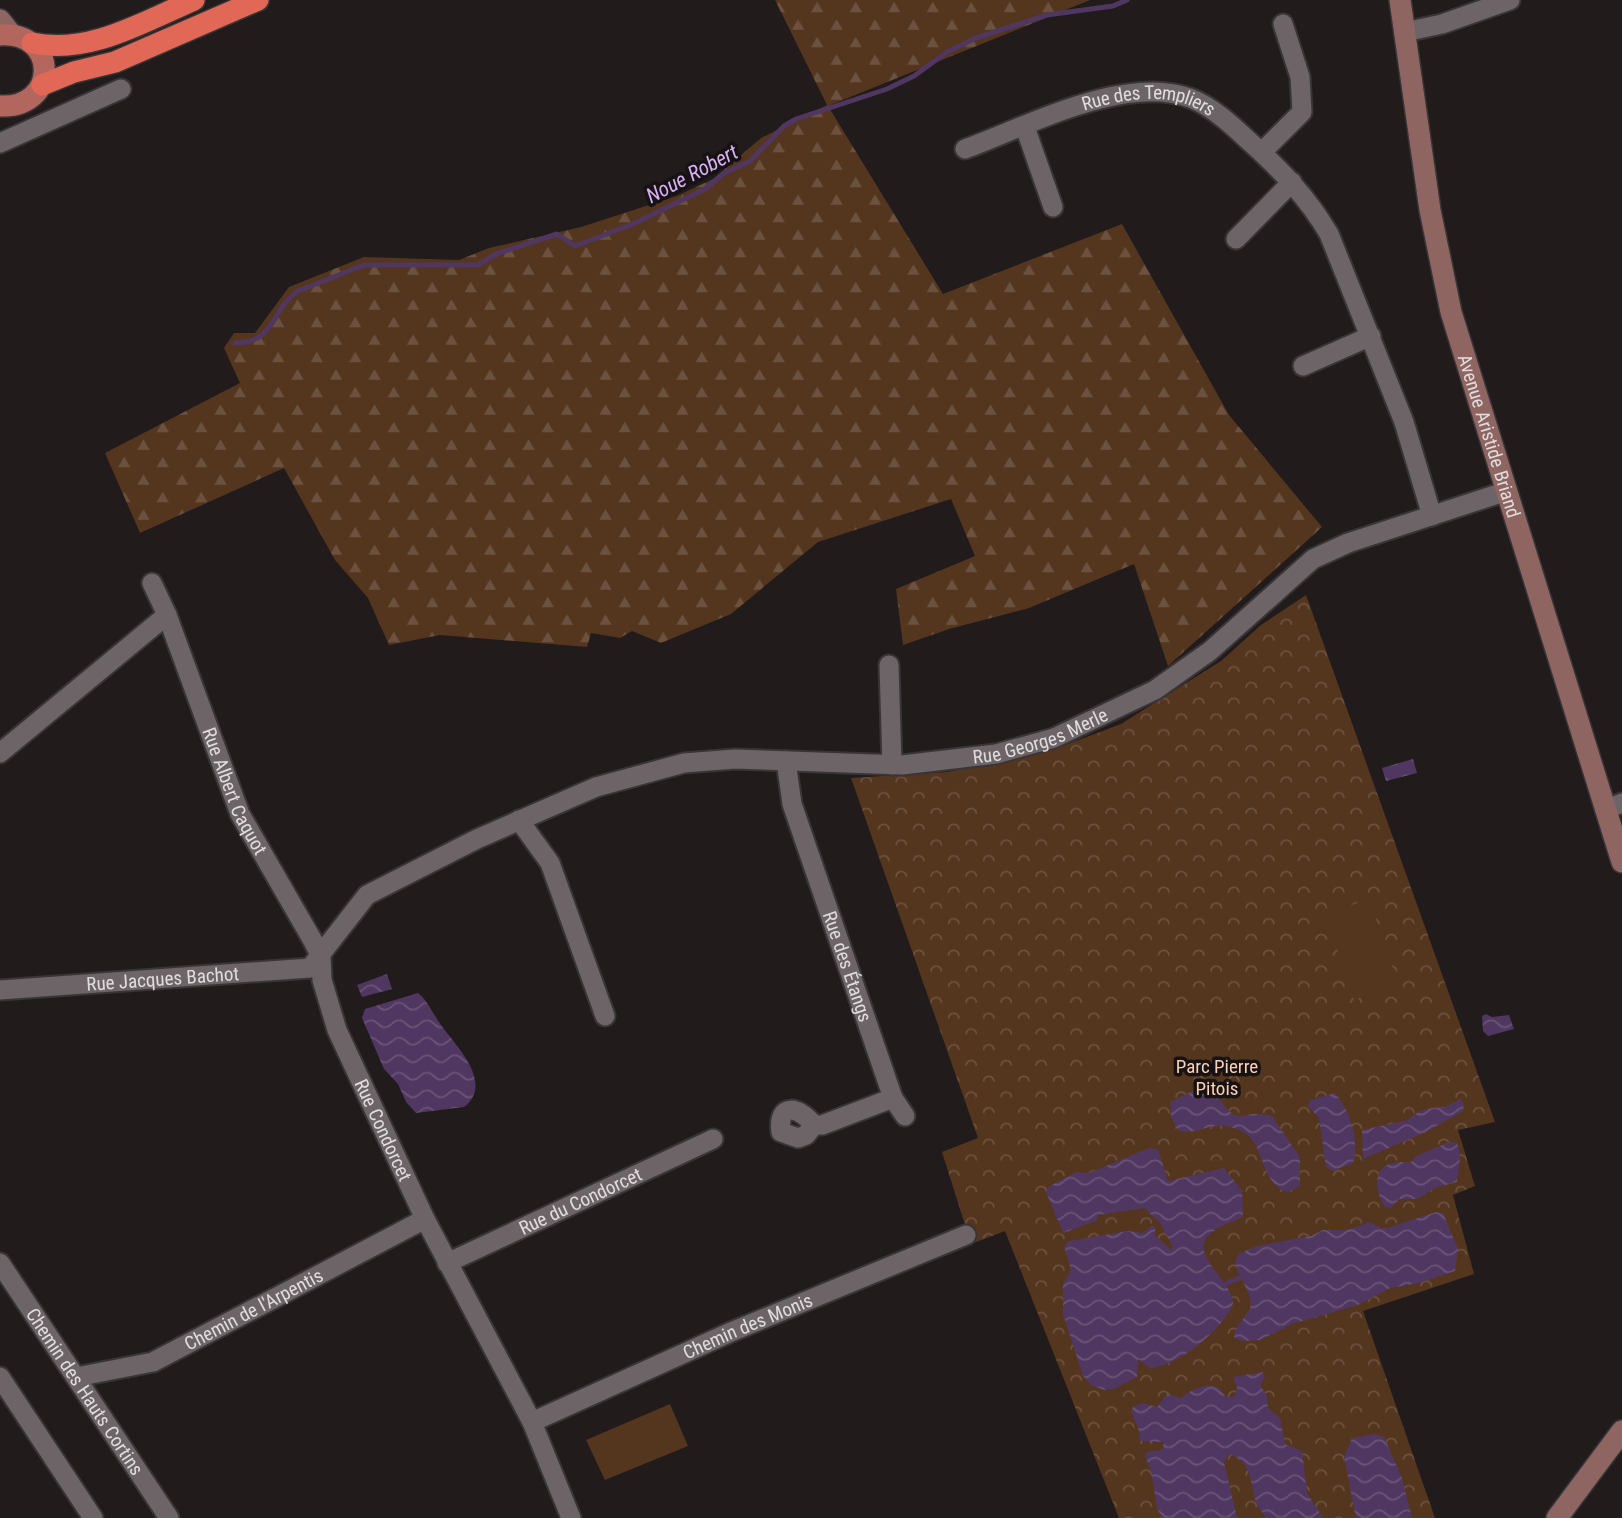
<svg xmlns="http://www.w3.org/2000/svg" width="1622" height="1518" font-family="'Roboto Condensed',sans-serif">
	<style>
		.forest { fill: url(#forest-firs) }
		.park { fill: url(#park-crowns) }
		.garden { fill: #54351e }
		.water { fill: url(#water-waves) }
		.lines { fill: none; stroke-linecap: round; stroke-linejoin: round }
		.stream { stroke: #503761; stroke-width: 5 }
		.street-casing { stroke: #393536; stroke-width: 23 }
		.secondary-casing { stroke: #393536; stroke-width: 24 }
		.primary-casing { stroke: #393536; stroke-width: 24 }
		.highway-casing { stroke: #393536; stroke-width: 24 }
		.street { stroke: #6c6466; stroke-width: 19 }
		.secondary { stroke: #8f6562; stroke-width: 21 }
		.primary { stroke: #b2665d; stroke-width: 21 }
		.highway { stroke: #e16857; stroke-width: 21 }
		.labels { text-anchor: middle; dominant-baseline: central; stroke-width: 7; stroke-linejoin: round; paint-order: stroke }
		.street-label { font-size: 19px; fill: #e1ddde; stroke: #171213 }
		.park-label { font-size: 19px; fill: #fcd1b4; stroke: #171213 }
		.water-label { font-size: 21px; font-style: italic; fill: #d9b1f6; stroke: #171213 }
	</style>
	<defs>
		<pattern id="forest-firs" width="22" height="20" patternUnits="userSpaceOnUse" patternTransform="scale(1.75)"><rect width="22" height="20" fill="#54351e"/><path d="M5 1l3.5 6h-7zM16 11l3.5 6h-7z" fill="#6c523e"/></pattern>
		<pattern id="park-crowns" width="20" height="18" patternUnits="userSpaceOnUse" patternTransform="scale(1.75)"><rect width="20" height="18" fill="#54351e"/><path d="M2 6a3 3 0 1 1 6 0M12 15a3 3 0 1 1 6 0" fill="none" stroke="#6c523e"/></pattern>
		<pattern id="water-waves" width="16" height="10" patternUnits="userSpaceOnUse" patternTransform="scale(1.75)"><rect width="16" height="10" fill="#503761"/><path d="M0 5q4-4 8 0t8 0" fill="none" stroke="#695477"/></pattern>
	</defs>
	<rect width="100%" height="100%" fill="#211b1c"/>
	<path class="forest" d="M 775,0 L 1090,0 L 828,106 L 943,294 L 1122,224 L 1229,415 L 1322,527 L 1168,666 L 1134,564 L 1029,608 L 949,629 L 903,645 L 896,589 L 975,556 L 951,499 L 818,542 L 731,614 L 661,643 L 632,631 L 620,638 L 591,633 L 587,647 L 440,635 L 389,645 L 368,598 L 335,560 L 284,468 L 140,533 L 105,453 L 240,383 L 224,348 L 234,333 L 255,333 L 289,287 L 364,257 L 459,260 L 489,248 L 581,227 L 677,196 L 713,179 L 761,138 L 827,105 Z"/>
	<path class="park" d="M 1306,595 L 1495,1122 L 1458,1130 L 1475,1186 L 1453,1195 L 1474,1274 L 1363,1311 L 1435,1518 L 1119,1518 L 1005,1231 L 971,1244 L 942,1152 L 978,1138 L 851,778 L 948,772 L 1068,744 L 1121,724 L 1221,661 L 1261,625 Z"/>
	<path class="garden" d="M 1369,899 L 1398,985 L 1354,1000 L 1326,914 Z
		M 670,1404 L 688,1446 L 605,1480 L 586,1440 Z"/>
	<path class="water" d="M 1413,759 L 1417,773 L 1386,781 L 1382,768 Z
		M 387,974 L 392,989 L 362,997 L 357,985 Z
		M 418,993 C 428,1001 433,1014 441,1025 C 455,1045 495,1083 464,1107 L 416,1113 L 406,1102 L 398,1084 L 384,1069 L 362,1018 L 365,1009 Z
		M 1486,1014 L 1492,1017 L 1509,1015 L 1514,1029 L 1488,1036 L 1483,1031 L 1482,1016 Z
		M 1195,1090 L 1215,1091 C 1240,1133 1238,1107 1272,1116 L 1300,1157 L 1300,1186 L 1288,1192 C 1260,1185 1266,1145 1243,1132 C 1213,1116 1201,1136 1179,1131 L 1171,1117 L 1170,1102 Z
		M 1335,1093 C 1350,1111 1360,1140 1353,1163 L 1333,1171 L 1326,1167 L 1319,1118 L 1308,1106 L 1310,1100 Z
		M 1460,1099 L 1464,1104 L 1463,1111 L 1426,1132 L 1363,1159 L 1362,1130 L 1408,1120 C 1416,1111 1431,1106 1443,1108 Z
		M 1449,1142 L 1457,1143 C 1463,1158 1458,1167 1457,1182 L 1437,1187 L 1417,1199 L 1399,1199 L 1391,1208 L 1385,1207 C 1375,1193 1371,1167 1393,1163 C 1399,1161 1405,1163 1411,1162 L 1416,1156 Z
		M 1149,1148 L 1158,1149 L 1168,1181 L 1224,1168 L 1242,1191 L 1243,1216 C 1233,1223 1217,1226 1209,1235 C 1188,1255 1234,1282 1233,1304 C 1222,1331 1176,1367 1150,1368 L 1138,1359 L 1137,1377 L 1114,1389 L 1104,1390 L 1091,1385 L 1083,1376 L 1063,1314 L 1063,1284 L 1071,1270 L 1064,1246 L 1069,1241 L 1128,1231 L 1143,1233 L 1152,1225 L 1156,1228 L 1154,1234 L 1171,1250 L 1173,1247 L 1160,1223 L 1144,1208 L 1098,1215 L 1096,1221 L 1063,1233 L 1046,1192 L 1048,1187 L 1076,1172 L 1089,1173 Z
		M 1436,1212 L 1443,1213 L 1458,1249 L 1455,1271 L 1419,1283 L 1390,1288 L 1358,1305 L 1292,1324 L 1260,1340 L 1241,1341 L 1234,1337 C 1235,1324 1246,1319 1250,1308 C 1254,1293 1236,1276 1235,1261 L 1240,1253 L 1257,1246 L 1311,1236 L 1323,1230 L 1347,1230 L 1370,1222 L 1381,1228 L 1387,1228 Z
		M 1263,1372 L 1265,1378 L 1260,1385 L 1267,1396 L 1268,1408 L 1280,1418 L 1285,1444 L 1302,1451 L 1307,1493 L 1323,1518 L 1267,1518 C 1263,1513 1256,1506 1255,1499 C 1250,1480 1251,1461 1229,1454 L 1224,1462 L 1237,1518 L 1163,1518 L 1157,1509 L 1151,1471 L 1145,1456 L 1147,1452 L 1162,1450 L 1164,1442 L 1140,1441 L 1138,1427 L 1131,1412 L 1133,1407 L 1142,1403 L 1157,1407 L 1167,1394 L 1181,1398 C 1193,1389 1202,1383 1218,1387 L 1226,1397 L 1235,1396 L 1237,1388 L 1233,1377 Z
		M 1374,1434 L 1384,1437 L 1402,1478 L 1412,1518 L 1356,1518 L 1344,1457 L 1352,1438 Z"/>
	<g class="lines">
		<path class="stream" d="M 235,343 C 276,343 271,309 298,291 L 364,265 L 478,265 L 496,254 L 557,234 L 575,246 L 633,224 L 705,189 L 723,174 L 750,161 L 784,126 L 796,119 L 887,89 L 914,76 L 947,52 L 976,38 L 1047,15 L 1113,6 L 1127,0
			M 1227,1283 L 1239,1278"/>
		<defs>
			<g id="street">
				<path d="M 1405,32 L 1442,24 L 1510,0"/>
				<path d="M 1025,127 L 1053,207"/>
				<path d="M 0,143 L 121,89"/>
				<path id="s1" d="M 965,149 C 1028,126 1124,74 1190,98 C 1213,107 1232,125 1250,142 C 1281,170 1308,198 1329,234 L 1404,422 L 1432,516"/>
				<path d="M 1262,152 L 1302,112 L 1300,77 L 1283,24"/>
				<path d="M 1236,239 L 1292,182"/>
				<path d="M 1303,366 L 1371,336"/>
				<path id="s2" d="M 152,583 L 167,615 L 240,814 L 313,941 L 321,957 L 322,980 L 337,1030 L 425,1219 L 532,1422 L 571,1518"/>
				<path d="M 889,665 L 892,765"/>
				<path d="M 0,753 L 167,615"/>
				<path id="s3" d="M 786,761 L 792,804 L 893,1098 L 822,1125 L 814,1125 C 800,1107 777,1101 781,1132 L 798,1138 L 806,1135 L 814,1125"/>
				<path d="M 1605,810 L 1622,803"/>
				<path d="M 519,820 L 550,863 L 605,1016"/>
				<path id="s4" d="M 0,990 L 310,968 L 367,895 L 477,839 L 596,787 L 684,763 L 735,759 L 902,765 L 996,754 L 1054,738 L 1155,690 L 1210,651 L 1313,559 L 1348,543 L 1507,491"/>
				<path d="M 893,1098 L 905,1116"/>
				<path id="s5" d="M 0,1263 L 169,1518"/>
				<path id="s6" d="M 447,1263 L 713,1139"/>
				<path d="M 0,1377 L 93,1518"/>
				<path id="s7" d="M 76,1377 L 153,1362 L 425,1219"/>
				<path id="s8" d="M 532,1422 L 731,1332 L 966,1235"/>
			</g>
			<g id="secondary">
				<path id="s9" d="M 1400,0 L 1430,210 L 1451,312 L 1622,862"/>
				<path d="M 0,20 L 11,34"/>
				<path d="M 1557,1518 L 1622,1431"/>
			</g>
			<path id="primary" d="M 0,35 C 59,31 59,109 0,106"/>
			<path id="highway" d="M 32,43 C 89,55 143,22 194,0
				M 42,85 L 74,72 L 115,62 L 258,0"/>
		</defs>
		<use href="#street" class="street-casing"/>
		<use href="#secondary" class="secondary-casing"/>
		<use href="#primary" class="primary-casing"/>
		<use href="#highway" class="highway-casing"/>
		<use href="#street" class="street"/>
		<use href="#secondary" class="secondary"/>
		<use href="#primary" class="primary"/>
		<use href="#highway" class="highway"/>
	</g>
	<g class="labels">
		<g class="street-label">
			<text stroke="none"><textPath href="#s1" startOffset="194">Rue des Templiers</textPath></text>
			<text stroke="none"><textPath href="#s9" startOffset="446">Avenue Aristide Briand</textPath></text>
			<text stroke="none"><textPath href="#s4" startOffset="1108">Rue Georges Merle</textPath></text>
			<text stroke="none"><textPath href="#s2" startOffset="224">Rue Albert Caquot</textPath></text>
			<text stroke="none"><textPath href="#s3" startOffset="215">Rue des Étangs</textPath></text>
			<text stroke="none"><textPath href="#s4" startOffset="163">Rue Jacques Bachot</textPath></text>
			<text stroke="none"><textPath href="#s2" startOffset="597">Rue Condorcet</textPath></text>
			<text stroke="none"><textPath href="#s6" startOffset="147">Rue du Condorcet</textPath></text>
			<text stroke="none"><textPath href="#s7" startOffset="192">Chemin de l'Arpentis</textPath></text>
			<text stroke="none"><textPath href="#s8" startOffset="236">Chemin des Monis</textPath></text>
			<text stroke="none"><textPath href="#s5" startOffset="154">Chemin des Hauts Cortins</textPath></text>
		</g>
		<g class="park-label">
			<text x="1217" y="1066">Parc Pierre<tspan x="1217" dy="22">Pitois</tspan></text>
		</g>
		<g class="water-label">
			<text transform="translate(692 174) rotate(-28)">Noue Robert</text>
		</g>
	</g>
</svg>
